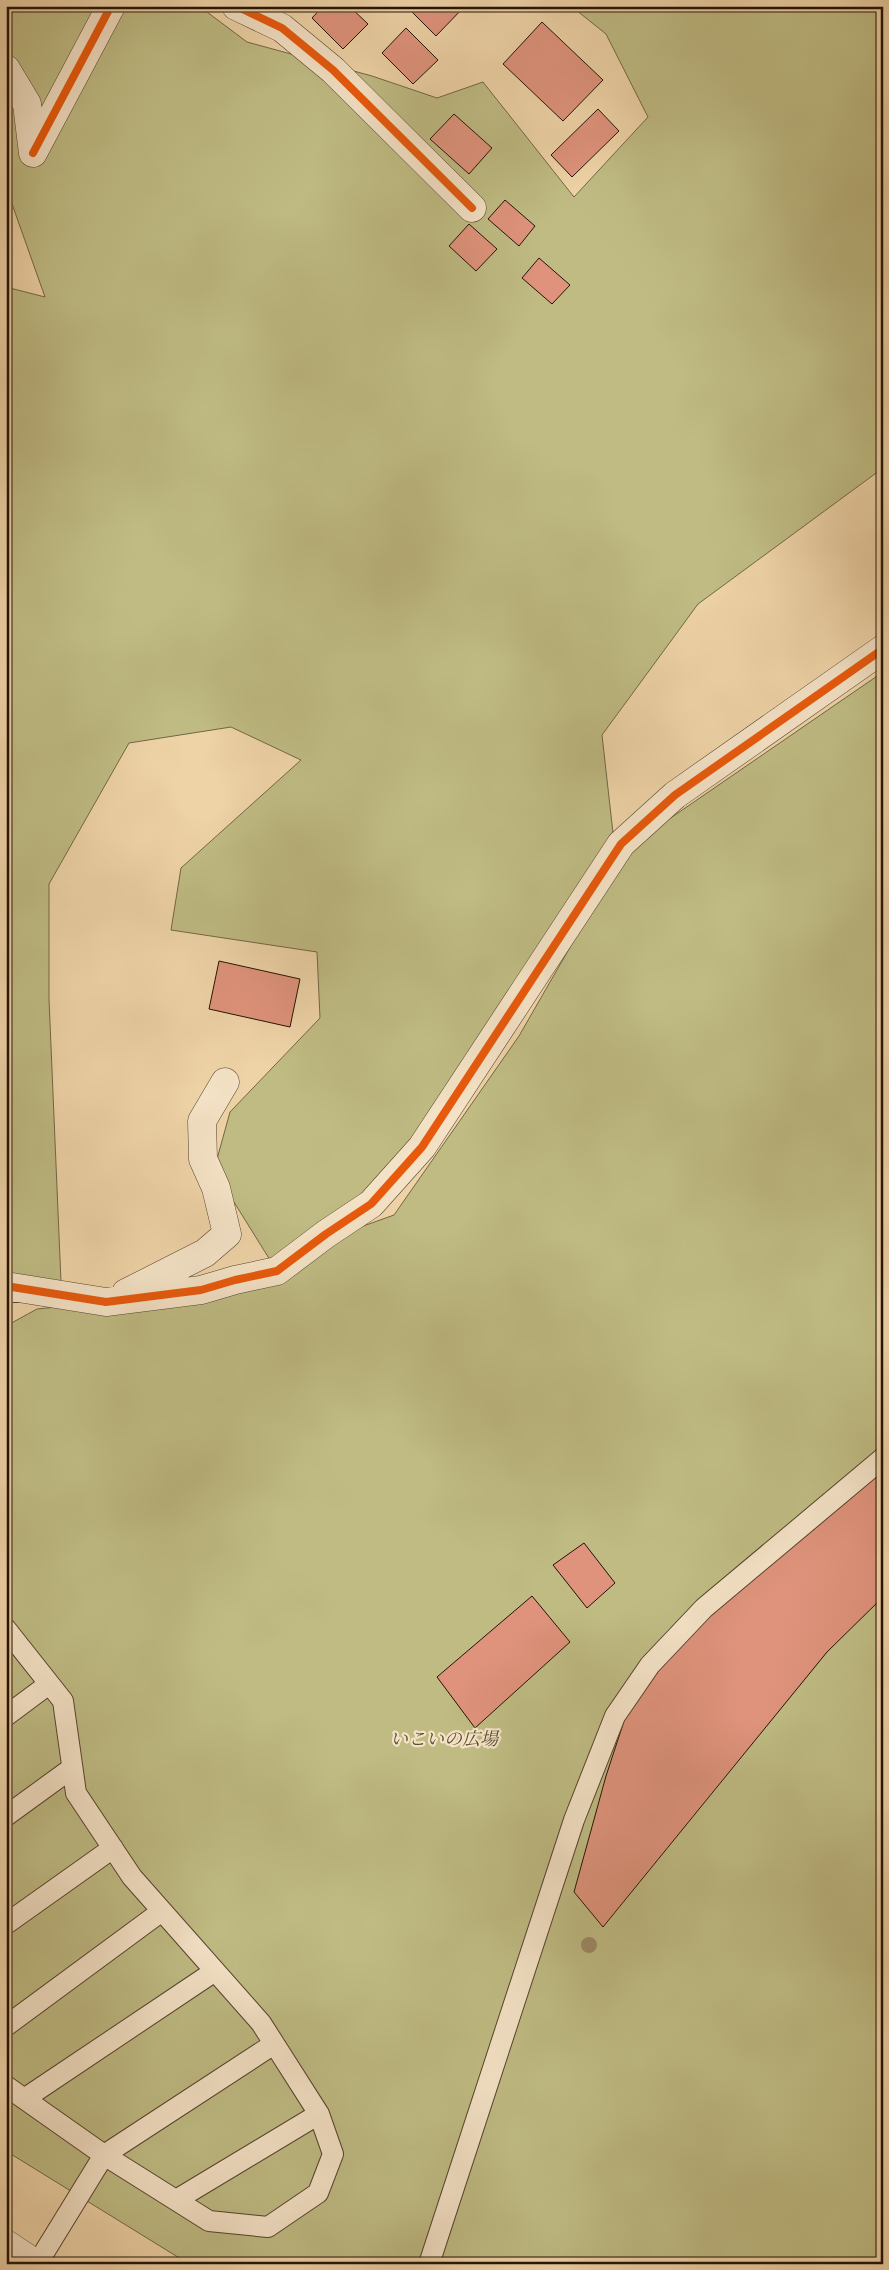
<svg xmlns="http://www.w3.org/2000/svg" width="889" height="2270" font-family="'IM FELL Double Pica','Noto Serif JP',serif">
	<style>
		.green { fill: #bfbb83; stroke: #726644 }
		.building { fill: #df937c; stroke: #241205 }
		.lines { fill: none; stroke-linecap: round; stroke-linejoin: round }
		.service-casing { stroke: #56422e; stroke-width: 22 }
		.minor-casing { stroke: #56422e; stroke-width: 29 }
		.tertiary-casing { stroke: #56422e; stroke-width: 29 }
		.service { stroke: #f4e2c6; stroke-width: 20 }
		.minor { stroke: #f4e2c6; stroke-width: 28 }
		.tertiary { stroke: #f4e2c6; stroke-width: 28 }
		.cycleway-casing { stroke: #f4e2c6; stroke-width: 11 }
		.cycleway { stroke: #e8590c; stroke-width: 8 }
		.tree { fill: #9d8966 }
		.labels { text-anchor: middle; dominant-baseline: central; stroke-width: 4.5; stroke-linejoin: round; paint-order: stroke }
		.park-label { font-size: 18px; font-style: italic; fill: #5a4d31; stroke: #f4e2c6 }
	</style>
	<rect width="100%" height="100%" fill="#eed3a7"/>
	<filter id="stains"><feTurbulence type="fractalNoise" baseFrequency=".004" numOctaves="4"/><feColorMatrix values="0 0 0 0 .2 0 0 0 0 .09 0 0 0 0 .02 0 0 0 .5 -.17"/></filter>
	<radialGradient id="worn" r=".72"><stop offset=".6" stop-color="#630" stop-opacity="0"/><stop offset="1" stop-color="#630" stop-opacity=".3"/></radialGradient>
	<path class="green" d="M 6,6 L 199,6 L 247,42 L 372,76 L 437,98 L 483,82 L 574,197 L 648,117 L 606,34 L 571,6 L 883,6 L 883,468 L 698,604 L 602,735 L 613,833 L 422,1147 L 313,1244 L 394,1215 L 519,1036 L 627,848 L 883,672 L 883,2264 L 189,2264 L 6,2151 L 6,1326 L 37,1309 L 106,1302 L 270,1260 L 214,1170 L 230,1112 L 320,1018 L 317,952 L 171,930 L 181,868 L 301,760 L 231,727 L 129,743 L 49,884 L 49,999 L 61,1282 L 6,1300 L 6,287 L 45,297 L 6,187 Z"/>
	<path class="building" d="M 323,6 L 349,6 L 368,24 L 343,49 L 312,18 Z
		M 406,6 L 465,6 L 436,36 Z
		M 542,22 L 603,80 L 563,121 L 503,64 Z
		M 406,28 L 438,60 L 413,84 L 382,53 Z
		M 598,109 L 619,131 L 572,177 L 551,155 Z
		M 454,114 L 492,148 L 469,174 L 430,139 Z
		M 505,200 L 535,226 L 519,246 L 488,219 Z
		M 469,224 L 497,249 L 476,271 L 449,246 Z
		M 539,258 L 570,285 L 552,304 L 522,278 Z
		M 219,961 L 300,979 L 290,1027 L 209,1009 Z
		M 883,1470 L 883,1597 L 827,1652 L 603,1927 L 574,1892 L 606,1776 L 626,1715 L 662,1665 L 720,1601 Z
		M 584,1543 L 615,1583 L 587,1608 L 553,1565 Z
		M 532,1596 L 570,1642 L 475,1728 L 437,1677 Z"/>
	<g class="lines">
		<defs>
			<path id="service" d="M 6,1629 L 63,1701 L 76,1793 L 132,1877 L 261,2023 L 319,2114 L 333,2154 L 318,2193 L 268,2227 L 209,2221 L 104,2155 L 6,2086
				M 6,1716 L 49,1684
				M 6,1816 L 72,1768
				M 6,1924 L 113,1848
				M 6,2026 L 162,1911
				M 24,2099 L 215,1971
				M 176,2200 L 319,2114
				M 37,2264 L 104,2155 L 274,2044
				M 429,2264 L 574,1820 L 615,1716 L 650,1665 L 704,1608 L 883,1458"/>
			<path id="minor" d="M 236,6 L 282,28 L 333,70 L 472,208
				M 6,69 L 27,104 L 33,153
				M 33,153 L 111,6
				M 6,1290 L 12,1287 L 106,1302 L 201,1290 L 235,1280 L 277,1271 L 326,1234 L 371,1204 L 422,1147 L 621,844 L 675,795 L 883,649
				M 126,1293 L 205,1253 L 227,1234 L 216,1188 L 203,1159 L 202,1121 L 225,1082"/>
			<path id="tertiary" d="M 6,2244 L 36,2264"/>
		</defs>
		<use href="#service" class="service-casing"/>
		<use href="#minor" class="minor-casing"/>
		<use href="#tertiary" class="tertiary-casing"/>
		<use href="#service" class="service"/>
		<use href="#minor" class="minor"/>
		<use href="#tertiary" class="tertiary"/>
		<defs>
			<path id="cycleway" d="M 236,6 L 282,28 L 333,70 L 472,208
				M 33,153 L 111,6
				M 6,1290 L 12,1287 L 106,1302 L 201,1290 L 235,1280 L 277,1271 L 326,1234 L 371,1204 L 422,1147 L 621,844 L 675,795 L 883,649"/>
		</defs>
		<use href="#cycleway" class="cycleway-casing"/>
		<use href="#cycleway" class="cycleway"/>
	</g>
	<circle class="tree" cx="589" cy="1945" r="8"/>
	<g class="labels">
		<g class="park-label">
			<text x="444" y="1739">いこいの広場</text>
		</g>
	</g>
	<rect width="889" height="2270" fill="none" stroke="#eed3a7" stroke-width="25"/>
	<rect x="8" y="8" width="874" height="2255" fill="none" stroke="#241205" stroke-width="2.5"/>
	<rect x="12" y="12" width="864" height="2245" fill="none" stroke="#241205"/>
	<rect width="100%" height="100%" filter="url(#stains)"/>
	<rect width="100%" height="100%" fill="url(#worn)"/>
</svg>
